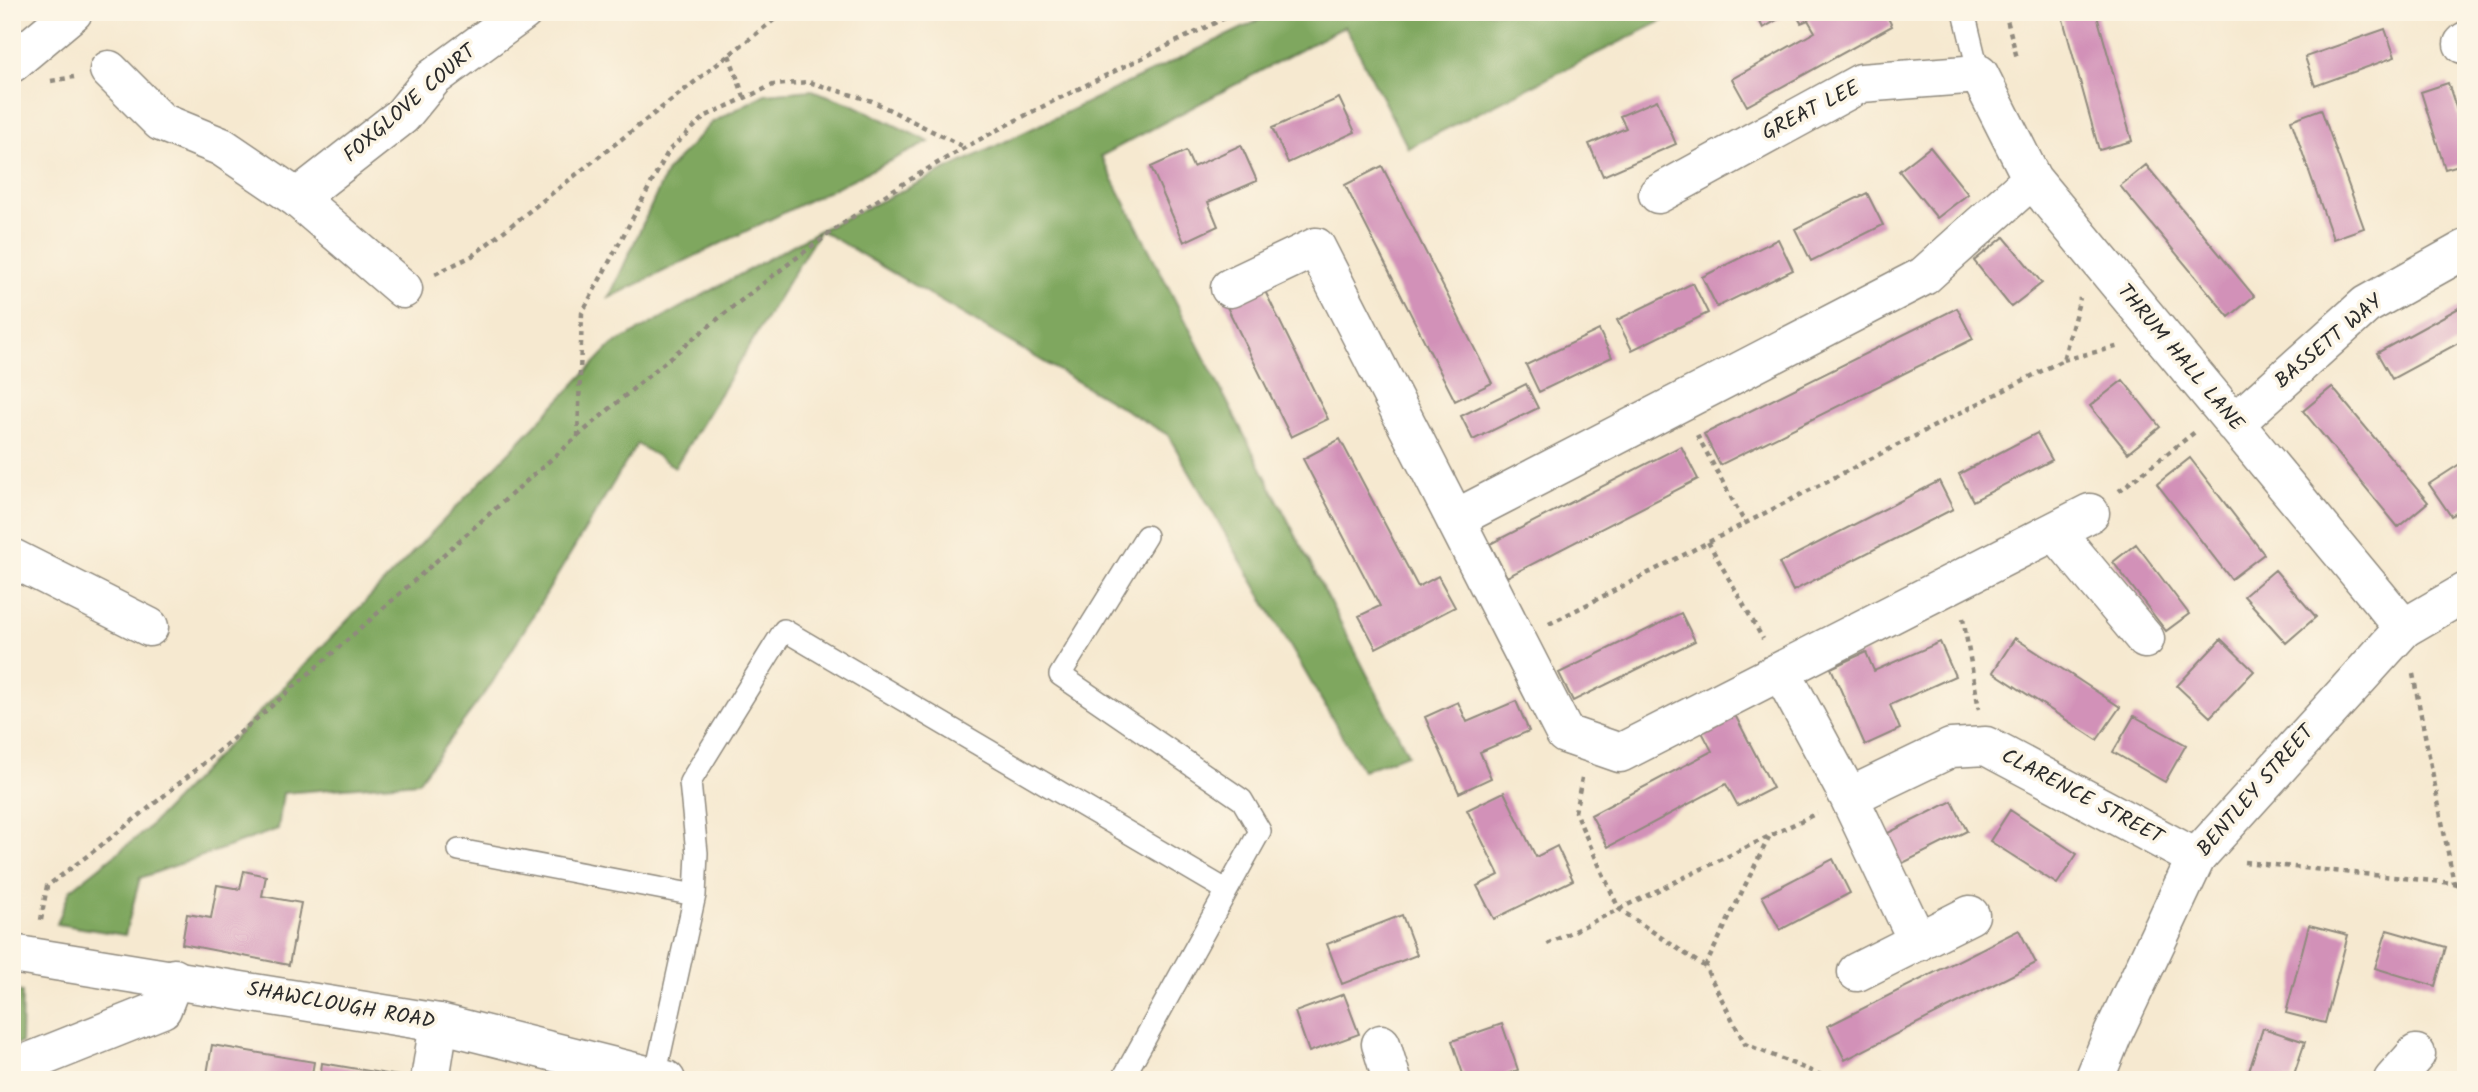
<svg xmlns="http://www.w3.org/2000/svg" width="2478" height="1092" font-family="Kalam,sans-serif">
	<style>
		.forest { fill: #7fa75e; stroke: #556944; stroke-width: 2 }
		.building { fill: #d291b8 }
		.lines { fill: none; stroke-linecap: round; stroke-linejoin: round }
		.service-casing { stroke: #908a7e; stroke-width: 24 }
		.minor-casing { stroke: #908a7e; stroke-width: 41 }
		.tertiary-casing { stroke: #908a7e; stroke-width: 41 }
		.secondary-casing { stroke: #908a7e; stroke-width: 41 }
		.path { stroke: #908a7e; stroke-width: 4.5; stroke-dasharray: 5 5; stroke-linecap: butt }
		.service { stroke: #fff; stroke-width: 21 }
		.minor { stroke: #fff; stroke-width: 38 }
		.tertiary { stroke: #fff; stroke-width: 38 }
		.secondary { stroke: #fff; stroke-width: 38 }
		.labels { text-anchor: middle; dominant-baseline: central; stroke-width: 7; stroke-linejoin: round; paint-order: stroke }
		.street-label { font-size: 21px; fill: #2b2b2b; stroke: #fcf5e5 }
	</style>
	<rect width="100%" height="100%" fill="#fcf5e5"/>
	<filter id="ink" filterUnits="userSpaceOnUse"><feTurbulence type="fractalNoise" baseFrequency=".0143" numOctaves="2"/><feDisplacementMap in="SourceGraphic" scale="14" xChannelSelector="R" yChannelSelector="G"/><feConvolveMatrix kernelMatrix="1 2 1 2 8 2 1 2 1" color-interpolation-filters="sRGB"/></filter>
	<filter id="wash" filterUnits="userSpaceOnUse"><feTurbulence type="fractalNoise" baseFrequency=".00686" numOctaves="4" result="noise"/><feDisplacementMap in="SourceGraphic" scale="28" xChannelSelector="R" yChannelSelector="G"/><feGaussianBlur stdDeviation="1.57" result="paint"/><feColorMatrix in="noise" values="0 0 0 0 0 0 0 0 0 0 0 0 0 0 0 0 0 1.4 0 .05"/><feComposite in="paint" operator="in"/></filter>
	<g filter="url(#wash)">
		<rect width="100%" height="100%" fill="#f6e9d0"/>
		<path class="forest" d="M 1276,12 L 1680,12 L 1408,148 L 1345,26 L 1101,156 L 1408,754 L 1363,770 L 1359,765 L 1168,435 L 820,230 L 675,467 L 637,444 L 492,683 L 418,782 L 283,793 L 278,829 L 140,878 L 125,935 L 57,924 L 70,890 L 145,831 L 611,346 L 820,230 Z
			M 812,90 L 854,105 L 929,142 L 609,298 L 667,171 L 711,123 L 765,94 Z
			M 12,991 L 22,992 L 21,1043 L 12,1047 Z"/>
		<g id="blocks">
			<path class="building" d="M 1755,12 L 1791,12 L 1763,28 Z
				M 1795,12 L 1885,12 L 1892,26 L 1747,106 L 1732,79 L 1815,32 L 1808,20 L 1801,23 Z
				M 2061,12 L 2096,12 L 2132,141 L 2099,150 Z
				M 2385,29 L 2395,57 L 2315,86 L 2305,57 Z
				M 2448,83 L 2466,138 L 2466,163 L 2445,169 L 2421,92 Z
				M 1339,98 L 1355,132 L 1288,163 L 1272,128 Z
				M 1657,100 L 1676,144 L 1603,176 L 1589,144 L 1626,128 L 1620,116 Z
				M 2321,109 L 2364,228 L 2333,239 L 2291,120 Z
				M 1241,145 L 1257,181 L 1208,202 L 1218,226 L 1184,242 L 1151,167 L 1186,151 L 1193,167 Z
				M 1930,147 L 1968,194 L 1937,218 L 1899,171 Z
				M 2146,165 L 2254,296 L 2229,317 L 2120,186 Z
				M 1382,166 L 1492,383 L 1455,401 L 1345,185 Z
				M 1867,193 L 1883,225 L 1811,261 L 1795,229 Z
				M 2004,237 L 2042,283 L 2011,307 L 1974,261 Z
				M 1778,239 L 1793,270 L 1717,307 L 1702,277 Z
				M 1261,283 L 1328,419 L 1291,437 L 1224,301 Z
				M 1693,283 L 1708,313 L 1632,350 L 1617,320 Z
				M 2466,304 L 2466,339 L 2392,379 L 2377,353 Z
				M 1957,308 L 1973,339 L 1720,465 L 1704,434 Z
				M 1599,330 L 1612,357 L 1539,392 L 1526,365 Z
				M 2123,380 L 2160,427 L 2128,453 L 2090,406 Z
				M 1526,384 L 1538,408 L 1473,440 L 1461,416 Z
				M 2332,387 L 2428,502 L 2398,527 L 2303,411 Z
				M 2037,433 L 2052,460 L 1973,501 L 1959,474 Z
				M 1340,439 L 1418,587 L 1438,576 L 1455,607 L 1376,648 L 1359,616 L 1380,606 L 1303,459 Z
				M 1681,446 L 1698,479 L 1507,577 L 1490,544 Z
				M 2190,458 L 2264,554 L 2231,579 L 2157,484 Z
				M 2466,460 L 2466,506 L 2451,516 L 2429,484 Z
				M 1939,481 L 1953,509 L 1793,591 L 1779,563 Z
				M 2136,544 L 2189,614 L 2166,631 L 2113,562 Z
				M 2275,570 L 2316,617 L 2286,643 L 2244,596 Z
				M 1681,613 L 1695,641 L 1573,701 L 1559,673 Z
				M 2015,638 L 2120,707 L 2097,740 L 1993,672 Z
				M 2221,639 L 2254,671 L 2210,717 L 2177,686 Z
				M 1940,642 L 1955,676 L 1890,705 L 1900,729 L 1865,745 L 1831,668 L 1866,652 L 1874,671 Z
				M 1516,701 L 1529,731 L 1480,752 L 1491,778 L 1459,793 L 1425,717 L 1458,702 L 1467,722 Z
				M 1735,715 L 1773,788 L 1738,806 L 1726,784 L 1608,847 L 1591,815 L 1712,751 L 1702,732 Z
				M 2134,716 L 2186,745 L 2165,782 L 2113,752 Z
				M 1504,792 L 1536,857 L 1557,846 L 1573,880 L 1494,919 L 1477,886 L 1499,875 L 1467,810 Z
				M 1952,801 L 1967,831 L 1897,866 L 1882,836 Z
				M 2010,810 L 2077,854 L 2057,884 L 1990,841 Z
				M 1833,859 L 1850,893 L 1780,930 L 1762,896 Z
				M 244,871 L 266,876 L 262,896 L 301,903 L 289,965 L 182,944 L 187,914 L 211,918 L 217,885 L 240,889 Z
				M 1402,915 L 1417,955 L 1342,984 L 1327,944 Z
				M 2309,925 L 2348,935 L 2325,1023 L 2286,1013 Z
				M 2019,930 L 2036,963 L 1845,1060 L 1828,1026 Z
				M 2387,930 L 2446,947 L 2435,986 L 2375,968 Z
				M 1344,994 L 1359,1034 L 1309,1052 L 1295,1012 Z
				M 1502,1024 L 1518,1070 L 1491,1080 L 1465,1080 L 1452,1041 Z
				M 2263,1028 L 2305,1042 L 2292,1080 L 2246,1080 Z
				M 212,1045 L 314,1062 L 311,1080 L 206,1080 Z
				M 322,1063 L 399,1076 L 398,1080 L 320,1080 Z"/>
		</g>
	</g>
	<g filter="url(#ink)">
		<use href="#blocks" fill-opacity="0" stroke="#908a7e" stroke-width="2"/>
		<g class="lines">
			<defs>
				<path id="service" d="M 1964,12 L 1979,74
					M 459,850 L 695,895
					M 655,1077 L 695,895 L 697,853 L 690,782 L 784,630 L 1226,890
					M 1122,1080 L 1260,831 L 1242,800 L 1060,675 L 1146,536"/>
				<path id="minor" d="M 2463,44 L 2466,41
					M 12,63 L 73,12
					M 109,70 L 161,122 L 222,147 L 297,198 L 403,289
					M 1658,194 L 1861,83 L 1979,74 L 2032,179 L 2404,628
					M 297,198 L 402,116 L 433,78 L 523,12
					M 1230,288 L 1316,247 L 1565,734 L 1620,753 L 2090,513
					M 2234,424 L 2366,305 L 2466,249
					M 1455,519 L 1924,276 L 2032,179
					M 2055,531 L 2145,639
					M 12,558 L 149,627
					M 1782,673 L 1849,797 L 1918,942
					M 1849,797 L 1951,748 L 1986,746 L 2196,858
					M 1857,972 L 1970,915
					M 1381,1044 L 1392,1080
					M 12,1069 L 162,1009 L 174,978
					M 430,1080 L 439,1023
					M 2393,1080 L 2416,1054"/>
				<path id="tertiary" d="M 2094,1080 L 2112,1036 L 2196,858 L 2404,628 L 2466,592"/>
				<path id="secondary" d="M 12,954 L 439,1023 L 666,1080"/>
			</defs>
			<use href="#service" class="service-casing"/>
			<use href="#minor" class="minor-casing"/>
			<use href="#tertiary" class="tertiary-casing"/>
			<use href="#secondary" class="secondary-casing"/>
			<path class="path" d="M 2005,12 L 2017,58
				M 729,55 L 744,97
				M 51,81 L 74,77
				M 435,274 L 472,256 L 784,12
				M 2063,360 L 2120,346
				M 1697,435 L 1745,523
				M 578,437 L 582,313 L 669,150 L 706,116 L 773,85 L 809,82 L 872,101 L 964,147
				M 2119,491 L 2195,432
				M 1708,542 L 1763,639
				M 1963,618 L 1979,709
				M 1549,624 L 2063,360 L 2080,298
				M 2413,674 L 2454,883
				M 1582,778 L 1575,812 L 1619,909 L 1705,967
				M 1769,837 L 1705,967 L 1745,1044 L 1833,1080
				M 2244,862 L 2454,883 L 2466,887
				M 41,920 L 47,886 C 324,683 559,429 837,228 C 960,139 1102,79 1237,12
				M 1547,944 L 1817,813"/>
			<use href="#service" class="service"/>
			<use href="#minor" class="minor"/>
			<use href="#tertiary" class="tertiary"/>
			<use href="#secondary" class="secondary"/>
		</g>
	</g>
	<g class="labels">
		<g class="street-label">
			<text transform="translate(410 104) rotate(-41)">FOXGLOVE COURT</text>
			<text transform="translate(1811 111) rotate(-27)">GREAT LEE</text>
			<text transform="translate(2329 342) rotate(-40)">BASSETT WAY</text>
			<text transform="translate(2180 358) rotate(50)">THRUM HALL LANE</text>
			<text transform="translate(2256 791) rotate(-49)">BENTLEY STREET</text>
			<text transform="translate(2082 797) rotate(28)">CLARENCE STREET</text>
			<text transform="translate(341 1006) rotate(10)">SHAWCLOUGH ROAD</text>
		</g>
	</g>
	<rect width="2478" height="1092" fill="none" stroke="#fcf5e5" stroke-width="42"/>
</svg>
